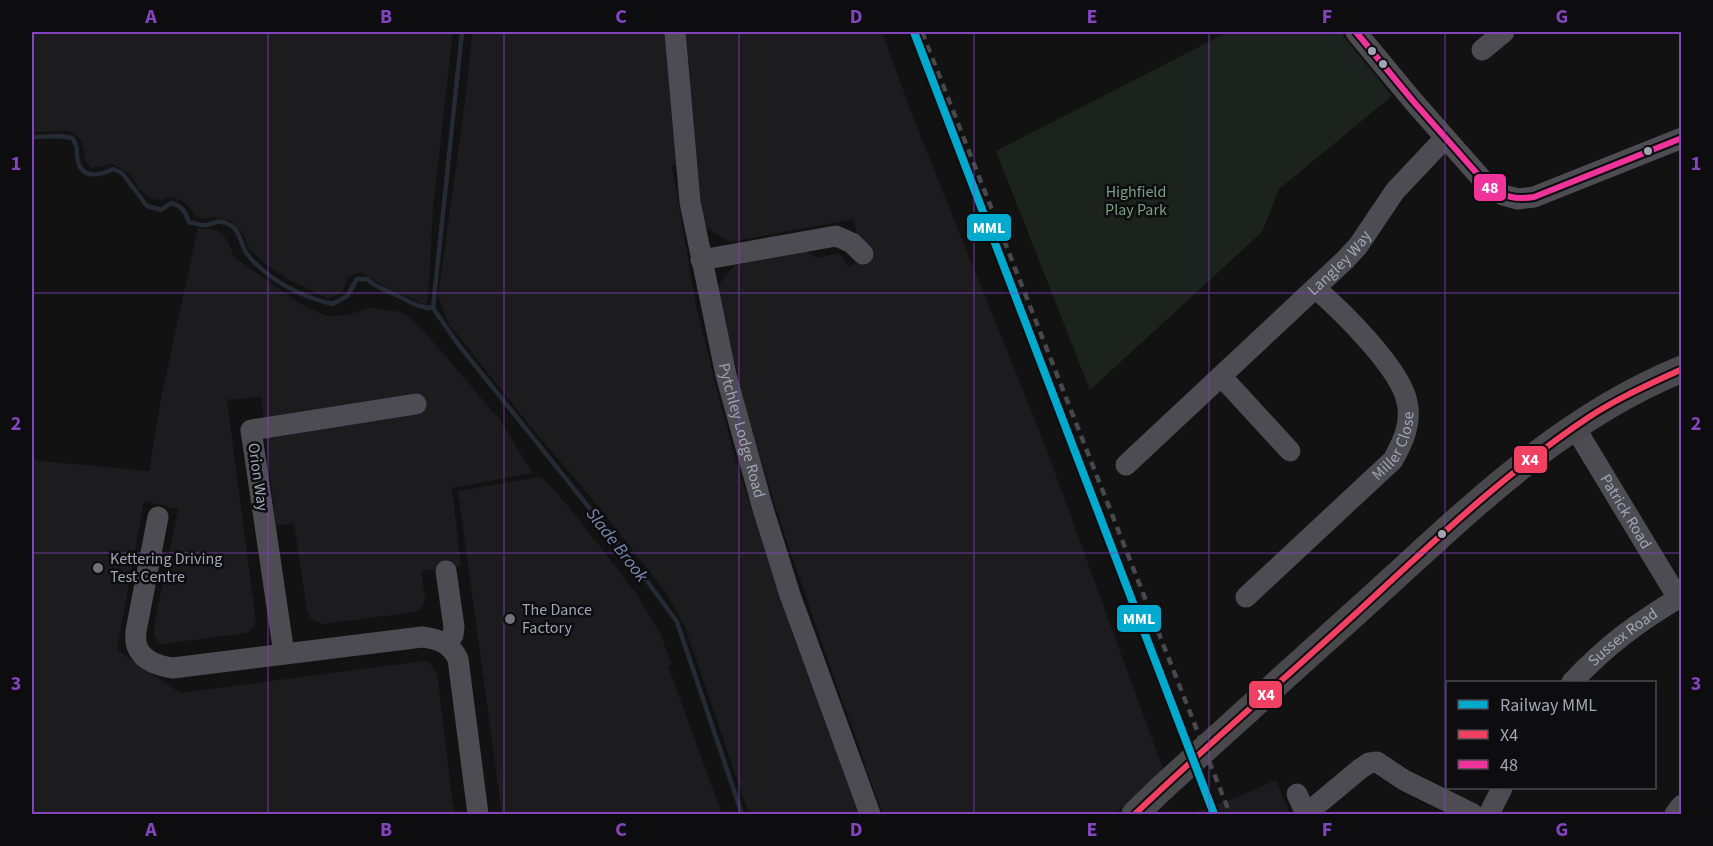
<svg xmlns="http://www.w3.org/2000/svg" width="1713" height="846" font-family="'Source Sans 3',sans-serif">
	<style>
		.built { fill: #1c1c1e }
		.green { fill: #1c231e }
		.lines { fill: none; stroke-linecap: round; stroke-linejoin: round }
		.stream { stroke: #252b34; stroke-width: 4.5 }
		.minor { stroke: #4c4c52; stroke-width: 21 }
		.major { stroke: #48484d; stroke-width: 27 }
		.rail { stroke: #47474c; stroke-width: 4.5; stroke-dasharray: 8 6; stroke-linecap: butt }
		.major-bridge { stroke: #48484d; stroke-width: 27 }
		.bus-1-casing { stroke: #0d0c0e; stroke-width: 10 }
		.bus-2-casing { stroke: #0d0c0e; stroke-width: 10 }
		.bus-1 { stroke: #f24062; stroke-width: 6 }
		.bus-2 { stroke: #ef339a; stroke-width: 6 }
		.rail-1-casing { stroke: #0d0c0e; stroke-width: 12 }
		.rail-1 { stroke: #00a9ce; stroke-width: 8 }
		.grid { fill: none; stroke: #8344bd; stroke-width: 1.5; stroke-opacity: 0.55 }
		.bus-dot { fill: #a2a4b4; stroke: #0d0c0e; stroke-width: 2 }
		.poi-dot { fill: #70717b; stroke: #0d0c0e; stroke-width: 2 }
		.labels { text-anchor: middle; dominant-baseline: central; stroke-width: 5; stroke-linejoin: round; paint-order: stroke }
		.park-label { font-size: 16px; fill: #78a082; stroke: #0d0c0e }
		.street-label { font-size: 16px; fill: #a2a4b4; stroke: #0d0c0e }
		.poi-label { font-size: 16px; fill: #a2a4b4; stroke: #0d0c0e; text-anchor: start }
		.water-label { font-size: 18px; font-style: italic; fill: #778bb1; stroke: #0d0c0e }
		.line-badge { stroke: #0d0c0e; stroke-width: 2 }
		.badge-label { font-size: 16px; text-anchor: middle; font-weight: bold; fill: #fff }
		.neatline { fill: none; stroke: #8344bd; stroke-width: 2 }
		.grid-label { font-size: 20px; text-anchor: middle; font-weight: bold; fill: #8344bd }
	</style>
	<rect width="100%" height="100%" fill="#121212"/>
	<path class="built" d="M 32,32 L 453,32 L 433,208 L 428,301 L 423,304 L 376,282 L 361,272 L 348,277 L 341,294 L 327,298 L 287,279 L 265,264 L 249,248 L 242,232 L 230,220 L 215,217 L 203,219 L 195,216 L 190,207 L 181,200 L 169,197 L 161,200 L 151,199 L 138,188 L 131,175 L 112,164 L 91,168 L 85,160 L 82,140 L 69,131 L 32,132 Z
		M 472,32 L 882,32 L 916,125 L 1043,440 L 1163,769 L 1118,811 L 1113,814 L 883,814 L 867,772 L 858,743 L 834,678 L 781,524 L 748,420 L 717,287 L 735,265 L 806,251 L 817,258 L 839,253 L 849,267 L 874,253 L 871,246 L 857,236 L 854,219 L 730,242 L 705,227 L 693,163 L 672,166 L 696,305 L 718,394 L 737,465 L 791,630 L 859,814 L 749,814 L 685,627 L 667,594 L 594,501 L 530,426 L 448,323 L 438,296 L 465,102 Z
		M 198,228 L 217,230 L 228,241 L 234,257 L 296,301 L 326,316 L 347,315 L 370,308 L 396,311 L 406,315 L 419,326 L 443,353 L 499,419 L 533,473 L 452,488 L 461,566 L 421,571 L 425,599 L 421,609 L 416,612 L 322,624 L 310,618 L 307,611 L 294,523 L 276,526 L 261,397 L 227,400 L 256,622 L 254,628 L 247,633 L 162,644 L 157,641 L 154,635 L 154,626 L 178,509 L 144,501 L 117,650 L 180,693 L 423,661 L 430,663 L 437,673 L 454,814 L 32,814 L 32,460 L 149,471 L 161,398 Z
		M 540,477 L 547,482 L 576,516 L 636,593 L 660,633 L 672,665 L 668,666 L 722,814 L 502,814 L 458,491 Z
		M 1276,780 L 1290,814 L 1188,814 L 1235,798 Z"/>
	<path class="green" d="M 1228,32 L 1340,32 L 1392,96 L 1279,189 L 1262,232 L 1090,390 L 996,151 Z"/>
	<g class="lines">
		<path class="stream" d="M 32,137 L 60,136 L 72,138 C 80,149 75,150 78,161 C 82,180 101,175 113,169 L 122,173 L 147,206 L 161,210 L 171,203 C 183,206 185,212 189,222 C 194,223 201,226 207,225 C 215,223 219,219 228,224 C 241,229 240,245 247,254 C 268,280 301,297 333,304 L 347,296 L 357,279 L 367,279 C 375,287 382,288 392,293 C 406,299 416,308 433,308 L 458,344 L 639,570 L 677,622 L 742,814
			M 433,308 L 462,32"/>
		<g class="minor">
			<path id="s1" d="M 675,32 L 690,202 L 726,375 L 763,509 L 790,595 L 870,814"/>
			<path d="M 1356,32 L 1413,101 L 1488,186 L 1503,195 L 1518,199 L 1534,197 L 1682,138"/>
			<path d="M 1482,50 L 1504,32"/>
			<path d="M 701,260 L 836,236 L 852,243 L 863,254"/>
			<path d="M 1221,376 L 1290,451"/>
			<path id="s2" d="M 1574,426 L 1678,598"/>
			<path id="s3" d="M 1126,465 L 1345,260 L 1358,246 L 1395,191 L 1445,138"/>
			<path d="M 158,517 L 136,631 C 136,635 135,642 137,646 C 142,661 159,666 173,668 L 422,637 C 439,639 450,643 458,659 L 478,814"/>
			<path d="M 446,571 L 454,627 L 453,635 L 447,644"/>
			<path id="s4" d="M 1246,597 L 1393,460 C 1403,442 1412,423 1407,402 C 1401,369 1341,310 1315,288"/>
			<path d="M 284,654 L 251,430 L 416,404"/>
			<path id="s5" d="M 1572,682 C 1607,645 1638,622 1682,596"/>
			<path d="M 1297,794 L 1306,814"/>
			<path d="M 1306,814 L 1360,769 L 1369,763 L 1377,762 L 1404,780 L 1473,814"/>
			<path d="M 1489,814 L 1502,788"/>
			<path d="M 1675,814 L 1682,805"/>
		</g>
		<path class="major" d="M 1248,710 C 1297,665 1347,621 1396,576 C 1483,496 1571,414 1682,369
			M 1135,814 L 1163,787"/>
		<path class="rail" d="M 922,32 L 1230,814"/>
		<path class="major-bridge" d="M 1163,787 L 1248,710"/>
		<defs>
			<path id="bus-1" d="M 1135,814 C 1206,746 1281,682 1353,616 C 1429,546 1503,474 1589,417 C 1618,398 1650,384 1682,369"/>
			<path id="bus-2" d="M 1356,32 L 1413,101 L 1488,186 C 1506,197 1514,200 1534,197 L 1682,138"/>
		</defs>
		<use href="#bus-1" class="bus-1-casing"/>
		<use href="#bus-2" class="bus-2-casing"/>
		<use href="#bus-1" class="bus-1"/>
		<use href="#bus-2" class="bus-2"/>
		<defs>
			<path id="rail-1" d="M 914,32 L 1214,814"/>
		</defs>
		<use href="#rail-1" class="rail-1-casing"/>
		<use href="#rail-1" class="rail-1"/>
	</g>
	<path class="grid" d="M 268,32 L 268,814M 504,32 L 504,814M 739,32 L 739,814M 974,32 L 974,814M 1209,32 L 1209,814M 1445,32 L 1445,814M 32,293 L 1682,293M 32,553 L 1682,553"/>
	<g class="bus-dot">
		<circle cx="1372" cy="51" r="5"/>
		<circle cx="1383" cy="64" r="5"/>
		<circle cx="1648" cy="151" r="5"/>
		<circle cx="1442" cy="534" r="5"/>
	</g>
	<g class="poi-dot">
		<circle cx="98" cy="568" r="6"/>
		<circle cx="510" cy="619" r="6"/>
	</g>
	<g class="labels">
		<g class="park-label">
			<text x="1136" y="192">Highfield<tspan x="1136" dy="18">Play Park</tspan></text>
		</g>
		<g class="street-label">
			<text stroke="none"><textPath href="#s3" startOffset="294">Langley Way</textPath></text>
			<text stroke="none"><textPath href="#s1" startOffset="405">Pytchley Lodge Road</textPath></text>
			<text stroke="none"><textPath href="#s4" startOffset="214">Miller Close</textPath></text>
			<text transform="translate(258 477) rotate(82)">Orion Way</text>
			<text stroke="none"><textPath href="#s2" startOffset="100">Patrick Road</textPath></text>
			<text stroke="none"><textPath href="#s5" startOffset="68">Sussex Road</textPath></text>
		</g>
		<g class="poi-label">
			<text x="110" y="559">Kettering Driving<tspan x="110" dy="18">Test Centre</tspan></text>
			<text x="522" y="610">The Dance<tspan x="522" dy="18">Factory</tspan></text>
		</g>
		<g class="water-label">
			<text transform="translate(617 545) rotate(52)">Slade Brook</text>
		</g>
	</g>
	<g class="line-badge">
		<rect x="1473" y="173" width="34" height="29" rx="6" fill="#ef339a"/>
		<rect x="966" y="213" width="46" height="29" rx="6" fill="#00a9ce"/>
		<rect x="1513" y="445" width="35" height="29" rx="6" fill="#f24062"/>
		<rect x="1116" y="604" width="46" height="29" rx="6" fill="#00a9ce"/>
		<rect x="1248" y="680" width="35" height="29" rx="6" fill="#f24062"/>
	</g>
	<g class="badge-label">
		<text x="1490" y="193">48</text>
		<text x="989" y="233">MML</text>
		<text x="1530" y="465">X4</text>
		<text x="1139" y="624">MML</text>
		<text x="1266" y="700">X4</text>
	</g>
	<rect width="1713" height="846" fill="none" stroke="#0d0c0e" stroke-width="66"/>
	<rect x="1446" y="681" width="210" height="108" fill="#0d0c0e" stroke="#494950" stroke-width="1.5"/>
	<rect x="1458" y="700" width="30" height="9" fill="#00a9ce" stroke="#494950" stroke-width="1.5"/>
	<text x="1500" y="711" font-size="18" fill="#a2a4b4">Railway MML</text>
	<rect x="1458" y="730" width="30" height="9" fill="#f24062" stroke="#494950" stroke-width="1.5"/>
	<text x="1500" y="741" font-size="18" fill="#a2a4b4">X4</text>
	<rect x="1458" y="760" width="30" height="9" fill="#ef339a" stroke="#494950" stroke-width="1.5"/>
	<text x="1500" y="771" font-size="18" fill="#a2a4b4">48</text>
	<rect x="33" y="33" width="1647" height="780" class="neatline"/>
	<g class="grid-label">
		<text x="151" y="23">A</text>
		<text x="386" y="23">B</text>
		<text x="621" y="23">C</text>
		<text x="856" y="23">D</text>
		<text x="1092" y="23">E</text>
		<text x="1327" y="23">F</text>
		<text x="1562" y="23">G</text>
		<text x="16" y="170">1</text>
		<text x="1696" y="170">1</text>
		<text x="16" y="430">2</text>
		<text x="1696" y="430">2</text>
		<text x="16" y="690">3</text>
		<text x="1696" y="690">3</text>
		<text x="151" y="836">A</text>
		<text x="386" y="836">B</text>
		<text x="621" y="836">C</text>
		<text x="856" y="836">D</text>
		<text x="1092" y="836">E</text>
		<text x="1327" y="836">F</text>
		<text x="1562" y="836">G</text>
	</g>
</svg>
